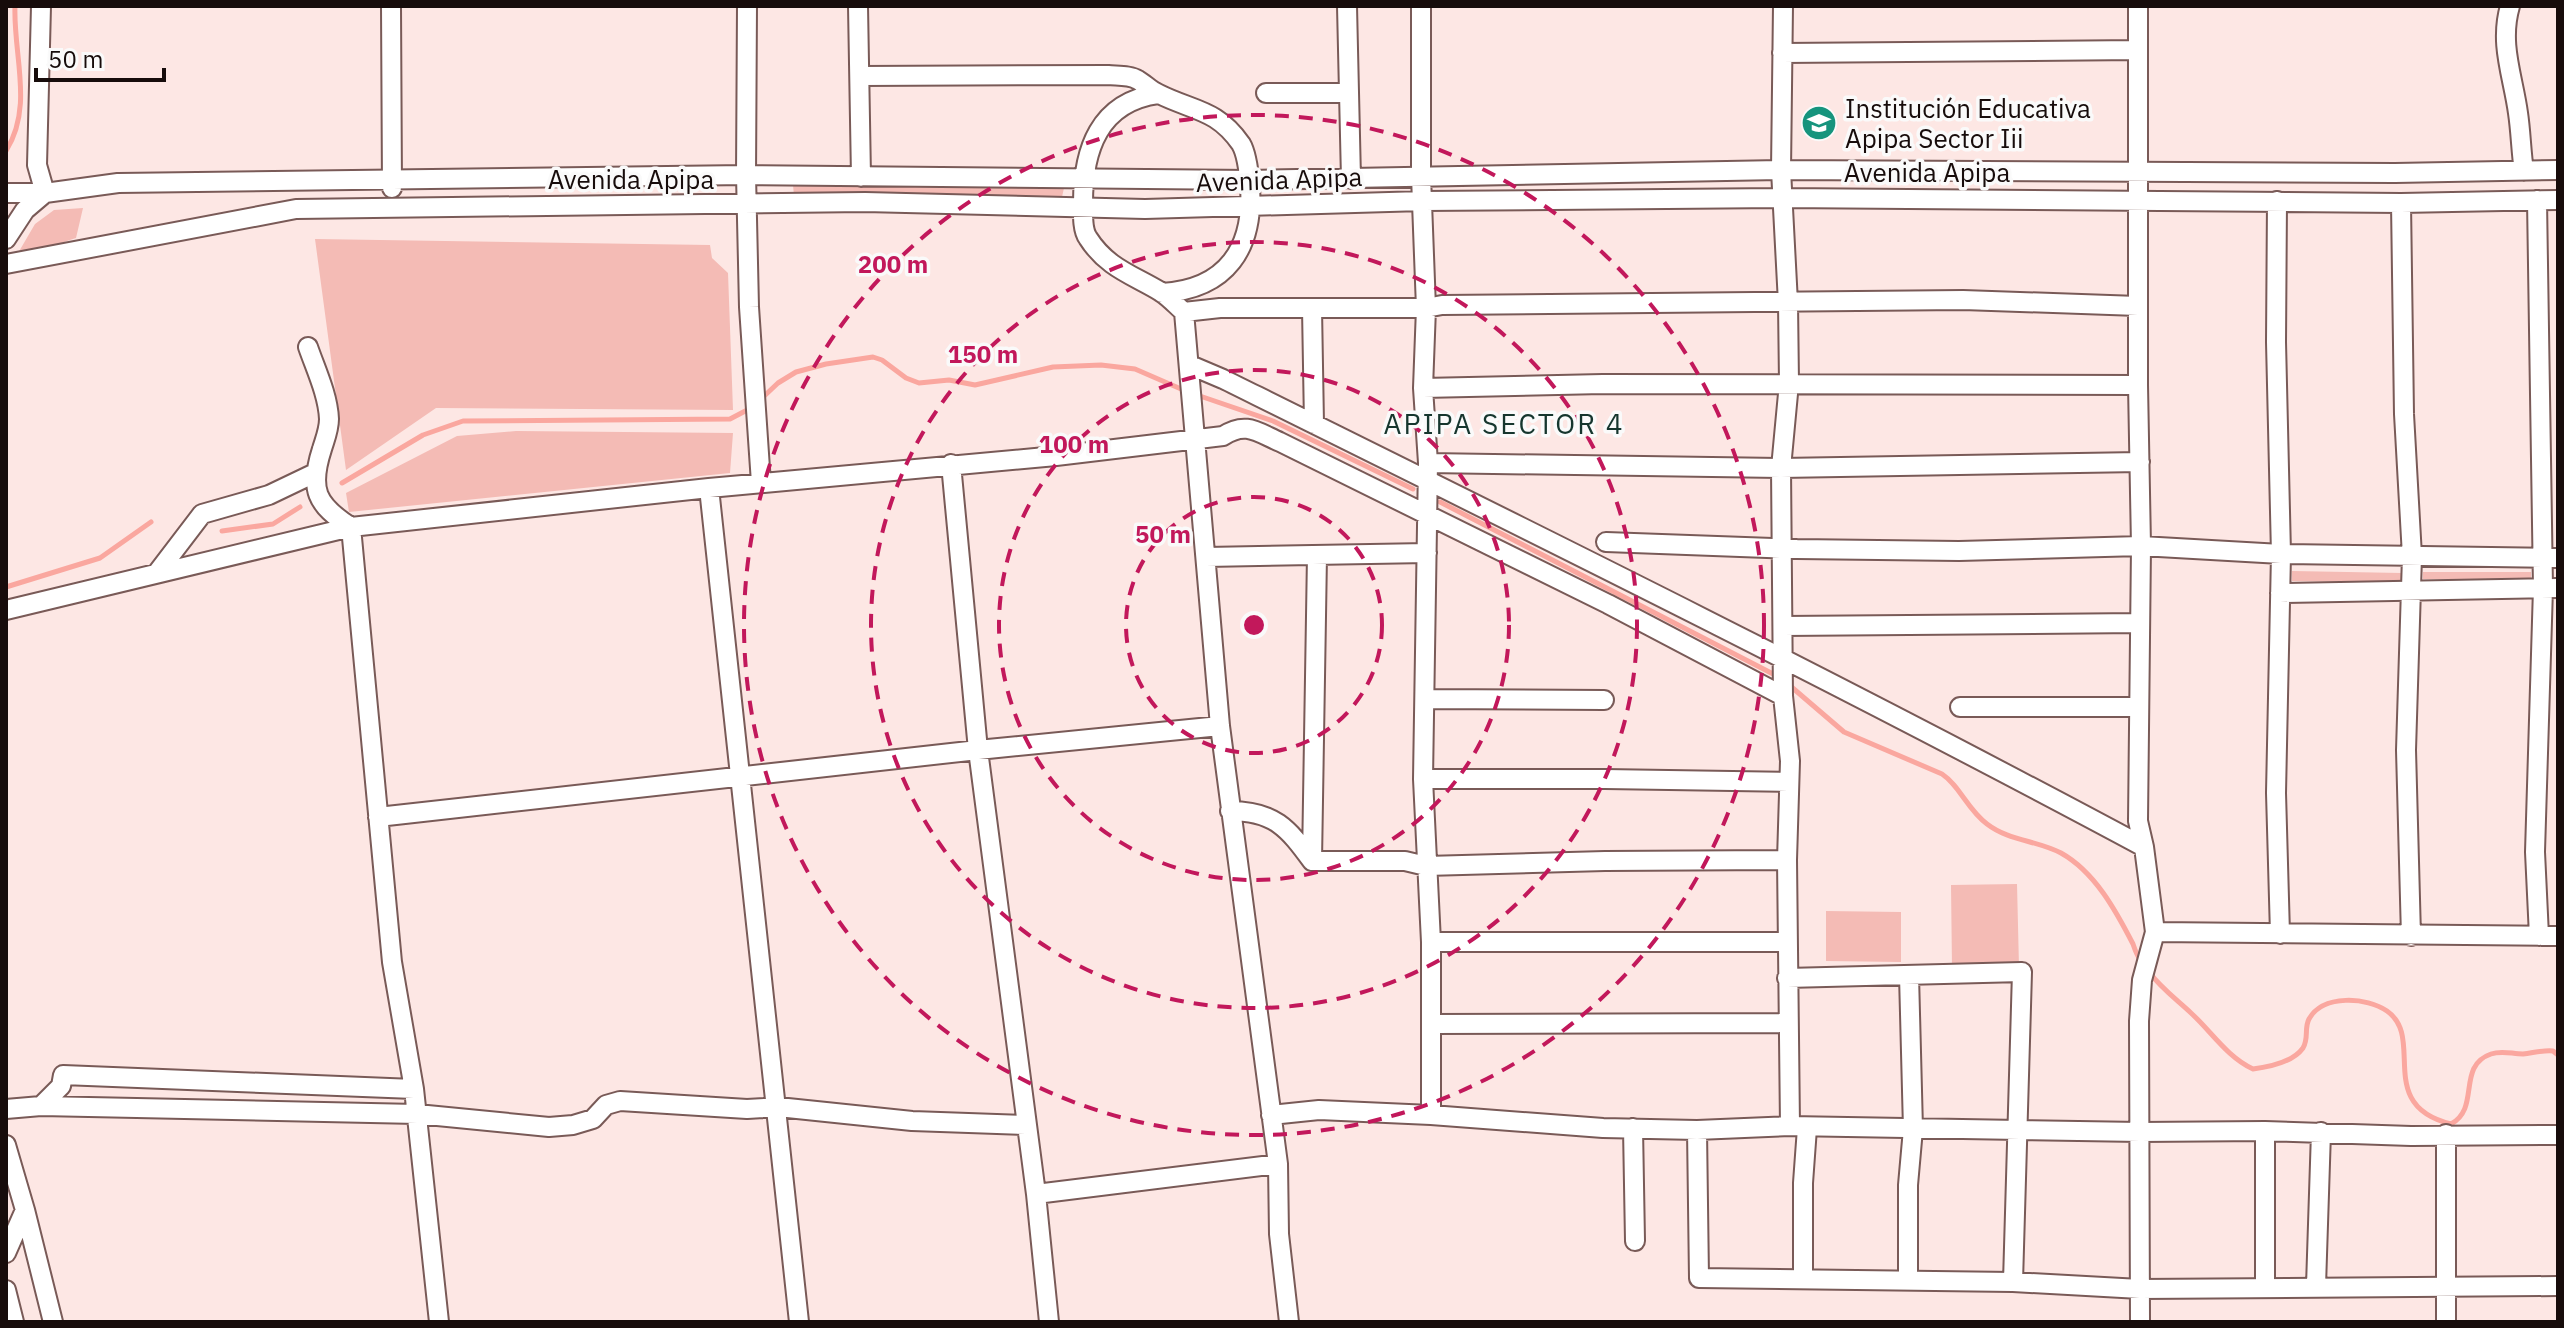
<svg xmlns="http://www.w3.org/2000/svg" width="2564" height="1328" font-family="'IBM Plex Sans',sans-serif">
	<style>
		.green { fill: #f4bbb5 }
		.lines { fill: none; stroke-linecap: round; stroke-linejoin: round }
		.stream { stroke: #faa79f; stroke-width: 5 }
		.minor-casing { stroke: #795a57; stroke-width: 22 }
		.minor { stroke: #fff; stroke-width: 18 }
		.ring { fill: none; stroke: #c2185b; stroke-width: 4; stroke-dasharray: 14 10 }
		.labels { text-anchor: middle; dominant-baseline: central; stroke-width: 7; stroke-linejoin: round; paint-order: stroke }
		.poi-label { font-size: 26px; fill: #170c0b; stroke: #fafafa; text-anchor: start }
		.street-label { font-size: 26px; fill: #170c0b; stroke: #fafafa }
		.neighbourhood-label { font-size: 28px; letter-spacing: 2px; fill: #16362e; stroke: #fafafa }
		.centre { fill: #c2185b; stroke: #fafafa; stroke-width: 4 }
		.ring-label { font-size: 24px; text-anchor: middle; font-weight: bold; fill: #c2185b; stroke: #fafafa; stroke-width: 7; stroke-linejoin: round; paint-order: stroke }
	</style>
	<rect width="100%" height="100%" fill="#fde7e4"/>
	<path class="green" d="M 793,185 L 1064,188 L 1062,197 L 794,196 Z
		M 83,208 L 76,238 C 53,245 39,256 14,260 L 35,224 L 54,210 Z
		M 315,239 L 710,245 L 712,258 L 728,273 L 733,410 L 436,408 L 346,470 Z
		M 516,431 L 733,433 L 730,473 L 349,512 L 346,493 L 457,436 Z
		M 2292,571 L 2402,573 L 2402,583 L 2292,581 Z
		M 2423,572 L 2531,572 L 2531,580 L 2423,579 Z
		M 2017,884 L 2019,967 L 1952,968 L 1951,885 Z
		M 1826,911 L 1901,912 L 1901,962 L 1826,961 Z"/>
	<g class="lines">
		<path class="stream" d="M 6,151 C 34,106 13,55 15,6
			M 1197,395 L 1273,421 L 1413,489
			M 761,399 L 778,383 L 796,372 L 826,364 L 873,357 L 882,360 L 906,378 L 919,383 L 949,380 L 975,385 L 1053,367 L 1101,365 L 1135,369 L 1188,392
			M 342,483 L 423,435 L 463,421 L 730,419 L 751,408
			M 1440,502 L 1777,676
			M 222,531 L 273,524 L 300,507
			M 6,587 L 100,558 L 151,522
			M 1788,684 L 1844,732 L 1942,774 C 1960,786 1967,809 1987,824 C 2009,841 2036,840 2061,853 C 2095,872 2116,911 2133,944 C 2135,950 2137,956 2141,961
			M 2149,972 C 2161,988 2176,999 2191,1013 C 2211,1031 2227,1057 2253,1069 C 2269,1067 2293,1062 2303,1048 C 2309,1038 2304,1028 2309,1019 C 2323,994 2367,997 2387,1011 C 2426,1038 2374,1105 2451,1124 C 2481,1108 2456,1066 2491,1054 C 2502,1050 2512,1054 2523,1054 C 2533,1053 2542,1050 2553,1051 L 2558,1055"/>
		<defs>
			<path id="minor" d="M 41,6 L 37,165 L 45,193
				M 391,6 L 392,188
				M 747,6 L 746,175 L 749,307 L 761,483
				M 858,6 L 861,177
				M 1347,6 L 1351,179
				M 1421,6 L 1421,176 L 1426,308 L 1423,388 L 1428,463 L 1423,779 L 1431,942 L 1431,1115
				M 1783,6 L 1781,170 L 1788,303 L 1789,383 L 1781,468 L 1783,696 L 1790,761 L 1787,860 L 1790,1126
				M 2138,6 L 2138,385 L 2141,546 L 2138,821 L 2144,847 L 2155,932 L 2142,980 L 2139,1021 L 2140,1322
				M 2510,6 C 2499,44 2513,76 2518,113 C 2521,133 2521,152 2524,171
				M 1782,53 L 2138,50
				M 861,76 L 1108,75 C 1118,76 1130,75 1138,80 C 1145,84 1151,91 1159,94 C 1193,111 1217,109 1241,144 C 1247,154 1249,174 1250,186 C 1254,248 1227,289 1162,293
				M 1266,93 L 1349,93
				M 1158,94 C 1099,102 1083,150 1083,203 C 1083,213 1082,230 1088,238 C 1107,268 1133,275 1161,292 C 1169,297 1177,306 1184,312 L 1220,726 L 1278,1164 L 1279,1234 L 1289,1322
				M 6,193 L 45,193 L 118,183 L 746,175 L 1250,180 L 1781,170 L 2395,173 L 2558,170
				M 2537,200 L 2543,588 L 2535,852 L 2539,936
				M 2277,201 L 2276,342 L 2281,554 L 2276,793 L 2280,934
				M 2401,203 L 2404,414 L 2412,556 L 2406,750 L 2411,936
				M 6,239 L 25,210 L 45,193
				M 6,264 L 296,209 L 865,202 L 1145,209 L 1423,201 L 1783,198 L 2401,203 L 2558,200
				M 1312,308 L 1314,424
				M 1184,312 L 1220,308 L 1426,308 L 1442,305 L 1963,300 L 2138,306
				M 308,347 C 316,370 328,395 329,419 C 329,430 325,439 322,449 C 309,489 316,505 351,527 L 392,962 L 414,1089 L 439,1322
				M 1190,365 L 1223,379 C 1532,532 1840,684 2144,847
				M 1423,388 L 1603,384 L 2138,385
				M 1428,463 L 1781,468 L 2140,462
				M 951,464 L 978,750 L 1036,1194 L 1049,1322
				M 709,488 C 737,766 771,1044 799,1322
				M 1606,542 L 1797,549 L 1959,551 L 2141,546 L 2281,554 L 2558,558
				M 1206,557 L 1427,553
				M 157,573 L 202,514 L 269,495 L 315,473
				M 2280,593 L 2558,588
				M 6,610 L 351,527 L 709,488 L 1056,456 L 1223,436 C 1246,421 1257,432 1280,442 L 1608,604 L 1783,696
				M 1783,626 L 2140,623
				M 1425,699 L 1604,700
				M 1960,707 L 2138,707
				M 1423,779 L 1605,779 L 1788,782
				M 1230,811 C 1274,811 1288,828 1312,861
				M 378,817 L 978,750 L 1220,726
				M 1312,861 L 1405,861 L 1426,866 L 1605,861 L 1787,860
				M 1312,861 L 1317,555
				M 2155,932 L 2558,936
				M 1431,942 L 1787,942
				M 1787,978 L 2022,972 L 2013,1282
				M 1431,1024 L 1788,1023
				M 41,1106 L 61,1086 L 63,1075 L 414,1089
				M 6,1109 L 41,1106 L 417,1114 L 549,1127 L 573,1125 L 593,1119 L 606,1105 L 620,1101 L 747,1109 L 778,1107 L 912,1121 L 1026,1125
				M 1271,1115 L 1319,1110 L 1431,1115 L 1603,1128 L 1697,1130 L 1790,1126 L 2140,1132 L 2265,1131 L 2411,1136 L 2558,1135
				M 1633,1128 L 1635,1241
				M 1697,1130 L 1699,1278 L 2013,1282 L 2140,1289 L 2558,1286
				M 6,1145 L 25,1210 L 53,1322
				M 1036,1194 L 1278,1164
				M 6,1253 L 25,1210
				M 1803,1279 L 1803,1183 L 1807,1128
				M 1908,1280 L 1908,1185 L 1913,1129 L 1909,975
				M 2316,1286 L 2321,1132
				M 2265,1288 L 2265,1131
				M 6,1290 L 14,1322
				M 2446,1322 L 2446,1134"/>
		</defs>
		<use href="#minor" class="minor-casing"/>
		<use href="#minor" class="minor"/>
	</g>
	<g class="ring">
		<circle cx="1254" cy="625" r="128"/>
		<circle cx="1254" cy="625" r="255"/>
		<circle cx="1254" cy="625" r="383"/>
		<circle cx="1254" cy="625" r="510"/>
	</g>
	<defs>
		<symbol id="school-disc" viewBox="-11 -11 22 22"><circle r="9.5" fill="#16947d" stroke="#fafafa"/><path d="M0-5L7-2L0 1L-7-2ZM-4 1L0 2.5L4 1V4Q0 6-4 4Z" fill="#fff"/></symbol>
	</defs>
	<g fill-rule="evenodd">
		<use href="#school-disc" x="1799" y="103" width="40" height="40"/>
	</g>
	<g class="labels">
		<g class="poi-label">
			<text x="1845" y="108">Institución Educativa<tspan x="1845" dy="30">Apipa Sector Iii</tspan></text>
		</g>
		<g class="street-label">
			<text x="1927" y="172">Avenida Apipa</text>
			<text x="631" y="179">Avenida Apipa</text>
			<text transform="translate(1279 179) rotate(-2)">Avenida Apipa</text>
		</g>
		<g class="neighbourhood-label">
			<text x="1504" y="423">APIPA SECTOR 4</text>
		</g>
	</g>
	<circle cx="1254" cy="625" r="12" class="centre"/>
	<g class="ring-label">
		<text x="893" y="273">200 m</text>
		<text x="983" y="363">150 m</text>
		<text x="1074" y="453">100 m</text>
		<text x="1163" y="543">50 m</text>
	</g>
	<rect width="2564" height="1328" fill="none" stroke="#170c0b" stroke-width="16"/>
	<path d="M36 68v12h128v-12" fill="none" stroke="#170c0b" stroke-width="4"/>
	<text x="48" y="68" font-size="24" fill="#170c0b" stroke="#fafafa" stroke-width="6" paint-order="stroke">50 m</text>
</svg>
